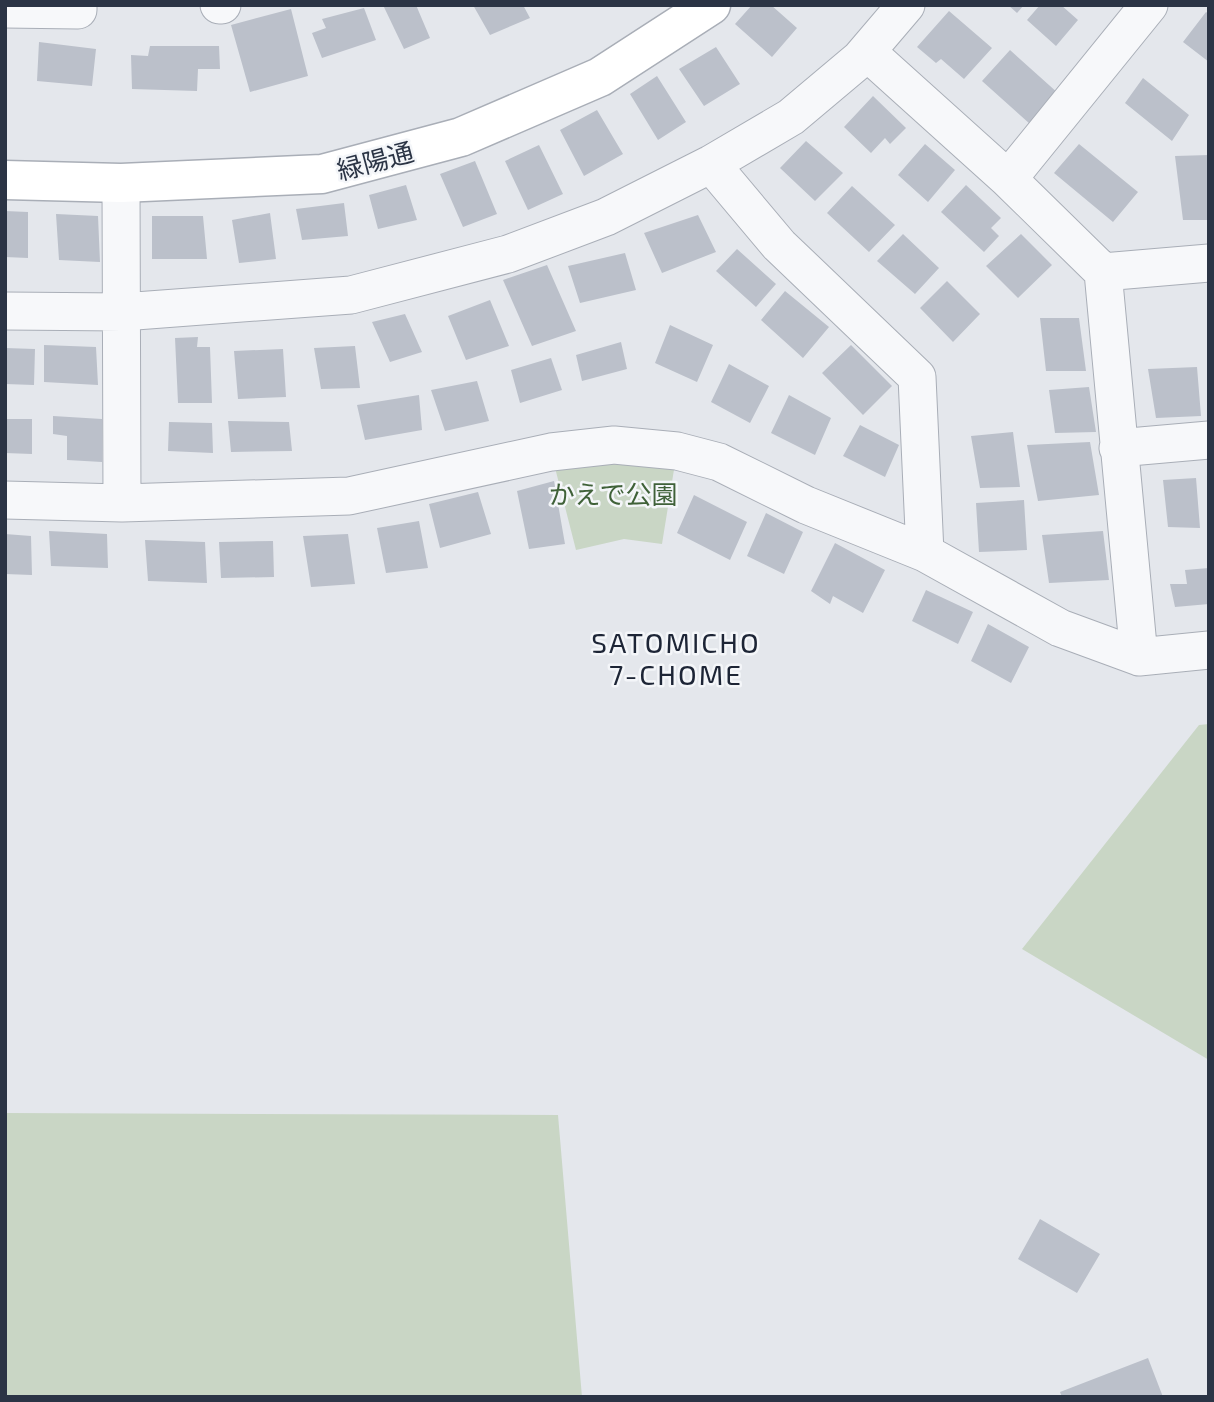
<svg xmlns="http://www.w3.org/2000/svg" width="1214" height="1402" font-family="'Exo 2','Noto Sans JP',sans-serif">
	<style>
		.green { fill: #c9d6c5 }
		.building { fill: #bbc0ca }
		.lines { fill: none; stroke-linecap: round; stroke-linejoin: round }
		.street-casing { stroke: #a9aeb7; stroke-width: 39 }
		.secondary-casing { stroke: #a9aeb7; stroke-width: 41 }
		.street { stroke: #f7f8fa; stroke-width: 37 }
		.secondary { stroke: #fff; stroke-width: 38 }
		.labels { text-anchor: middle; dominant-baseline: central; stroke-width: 5; stroke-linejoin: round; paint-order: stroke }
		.street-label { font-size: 26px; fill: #2b3445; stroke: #f4f6f9 }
		.park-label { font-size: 26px; fill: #3f6138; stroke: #f4f6f9 }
		.neighbourhood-label { font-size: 28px; letter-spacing: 2px; fill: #1d2536; stroke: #f4f6f9 }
	</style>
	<rect width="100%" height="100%" fill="#e4e7ec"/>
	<path class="green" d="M 677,451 L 662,544 L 624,539 L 576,550 L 551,452 Z
		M 1209,724 L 1209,1060 L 1022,949 L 1199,725 Z
		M 5,1113 L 558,1115 L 582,1397 L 5,1397 Z"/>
	<path class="building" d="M 383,5 L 416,5 L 430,38 L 404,49 Z
		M 473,5 L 523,5 L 530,18 L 490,35 Z
		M 752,5 L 771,5 L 797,28 L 772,57 L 735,24 Z
		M 1008,5 L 1024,5 L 1017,13 Z
		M 1040,5 L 1061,5 L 1078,20 L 1056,46 L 1027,20 Z
		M 364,8 L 376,40 L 322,58 L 312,33 L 326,28 L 322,19 Z
		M 291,9 L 308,76 L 250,92 L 231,25 Z
		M 949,11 L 992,48 L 964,79 L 941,59 L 936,63 L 917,47 Z
		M 1206,12 L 1209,14 L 1209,62 L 1183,42 Z
		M 39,42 L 96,49 L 92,86 L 37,81 Z
		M 150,46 L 219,46 L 220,69 L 198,69 L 197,91 L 132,89 L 131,55 L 148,56 Z
		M 716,47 L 740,84 L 704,106 L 679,69 Z
		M 1010,50 L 1059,94 L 1030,124 L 982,81 Z
		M 657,76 L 686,122 L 658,140 L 630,94 Z
		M 1143,78 L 1189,115 L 1172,141 L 1125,103 Z
		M 873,96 L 906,128 L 890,144 L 885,138 L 871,153 L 844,127 Z
		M 597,110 L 623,154 L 584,176 L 560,130 Z
		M 806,141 L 843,173 L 815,201 L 780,168 Z
		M 925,144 L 955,170 L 928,202 L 898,175 Z
		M 1079,144 L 1138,192 L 1113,222 L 1054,173 Z
		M 539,145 L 563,194 L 528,210 L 505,161 Z
		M 1209,155 L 1209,220 L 1183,220 L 1175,156 Z
		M 475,161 L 497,214 L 463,227 L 440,174 Z
		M 406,185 L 417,220 L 378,229 L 369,195 Z
		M 966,185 L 1001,218 L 991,228 L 999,236 L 984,252 L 941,212 Z
		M 852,186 L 895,225 L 869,252 L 827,213 Z
		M 344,203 L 348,236 L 302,240 L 296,209 Z
		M 5,211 L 28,212 L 28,258 L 5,257 Z
		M 270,213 L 276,259 L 239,263 L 232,220 Z
		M 56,214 L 98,216 L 100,262 L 59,260 Z
		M 698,215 L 716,252 L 662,273 L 644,233 Z
		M 152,216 L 203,216 L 207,259 L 152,259 Z
		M 903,234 L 939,268 L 915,294 L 877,261 Z
		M 1021,234 L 1052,265 L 1018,298 L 986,266 Z
		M 737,249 L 776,284 L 756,307 L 716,271 Z
		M 625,253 L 636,290 L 580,303 L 568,266 Z
		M 547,265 L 576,331 L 532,346 L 503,280 Z
		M 947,281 L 980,314 L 953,342 L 920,308 Z
		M 785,291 L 829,327 L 803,358 L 761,320 Z
		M 490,300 L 509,346 L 466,360 L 448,316 Z
		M 405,314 L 422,352 L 390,362 L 372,322 Z
		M 1040,318 L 1079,318 L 1086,371 L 1046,371 Z
		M 670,325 L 713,345 L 697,382 L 655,363 Z
		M 198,337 L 197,347 L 210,347 L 212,403 L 178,403 L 175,338 Z
		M 621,342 L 627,369 L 582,381 L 576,355 Z
		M 44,345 L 96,347 L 98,385 L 44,382 Z
		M 851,345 L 892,386 L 863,415 L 822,373 Z
		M 355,346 L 360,388 L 321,389 L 314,348 Z
		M 5,348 L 35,349 L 34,385 L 5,384 Z
		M 283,349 L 286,397 L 238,399 L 234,351 Z
		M 551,358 L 562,390 L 520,403 L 511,370 Z
		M 729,364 L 769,386 L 750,423 L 711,402 Z
		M 1197,367 L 1201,416 L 1156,418 L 1148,369 Z
		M 477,381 L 489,421 L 445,431 L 431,390 Z
		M 1089,387 L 1096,432 L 1055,433 L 1049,390 Z
		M 419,395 L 422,430 L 365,440 L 357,405 Z
		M 789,395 L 831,418 L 815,455 L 771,433 Z
		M 53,416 L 102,419 L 102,462 L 67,460 L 67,436 L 53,434 Z
		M 5,419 L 32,419 L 32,454 L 5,453 Z
		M 228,421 L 289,422 L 292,451 L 231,452 Z
		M 169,422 L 212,423 L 213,453 L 168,451 Z
		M 860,425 L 899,445 L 885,477 L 843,456 Z
		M 1013,432 L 1020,487 L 980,488 L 971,436 Z
		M 1090,442 L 1099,495 L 1038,501 L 1027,445 Z
		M 1196,478 L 1200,528 L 1168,527 L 1163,480 Z
		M 554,481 L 565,544 L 529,549 L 517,491 Z
		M 478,492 L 491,534 L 440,548 L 429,504 Z
		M 694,495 L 747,522 L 730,560 L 677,533 Z
		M 1024,500 L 1027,550 L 979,552 L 976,503 Z
		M 766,513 L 803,532 L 784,574 L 747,556 Z
		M 419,521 L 428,568 L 386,573 L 377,528 Z
		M 49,531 L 107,534 L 108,568 L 51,566 Z
		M 1103,531 L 1109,580 L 1049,583 L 1042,535 Z
		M 5,534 L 31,536 L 32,575 L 5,574 Z
		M 348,534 L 355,584 L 311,587 L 303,536 Z
		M 145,540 L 205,542 L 207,583 L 148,581 Z
		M 273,541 L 274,577 L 221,578 L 219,542 Z
		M 835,543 L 885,570 L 863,613 L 833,596 L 830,604 L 811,591 Z
		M 1209,568 L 1209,604 L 1175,607 L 1170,584 L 1187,584 L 1185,570 Z
		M 926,590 L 973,612 L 958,644 L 912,621 Z
		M 988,624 L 1029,647 L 1011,683 L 971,661 Z
		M 1040,1219 L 1100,1254 L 1077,1293 L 1018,1259 Z
		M 1148,1358 L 1163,1397 L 1062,1397 L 1060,1392 Z"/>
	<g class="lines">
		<defs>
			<path id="street" d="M 219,5 L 222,5
				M 5,9 L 78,10 L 78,5
				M 867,52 L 1008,179 L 1103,272 L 1139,657
				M 711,164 L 779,245 L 917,377 L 925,553
				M 1008,179 L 1149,5
				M 121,183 L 122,503
				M 1103,272 L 1209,263
				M 5,311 L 122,312 L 351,295 L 508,254 L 606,217 L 711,164 L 791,117 L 860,59 L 906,5
				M 1118,448 L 1209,440
				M 5,500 L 122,503 L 349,496 L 551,452 L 614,445 L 677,451 L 719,462 L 806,505 L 925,553 L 1060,628 L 1139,657 L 1209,650"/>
			<path id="secondary" d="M 5,180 L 121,183 L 322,174 L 461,137 L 600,77 L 711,5"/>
		</defs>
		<use href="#street" class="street-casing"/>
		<use href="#secondary" class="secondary-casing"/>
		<use href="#street" class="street"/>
		<use href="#secondary" class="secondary"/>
	</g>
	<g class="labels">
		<g class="street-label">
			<text transform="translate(375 160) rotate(-15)">緑陽通</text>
		</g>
		<g class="park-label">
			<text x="613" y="493">かえで公園</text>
		</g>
		<g class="neighbourhood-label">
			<text x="676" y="642">SATOMICHO<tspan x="676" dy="32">7-CHOME</tspan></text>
		</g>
	</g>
	<rect width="1214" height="1402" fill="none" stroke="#2b3445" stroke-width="14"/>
</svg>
